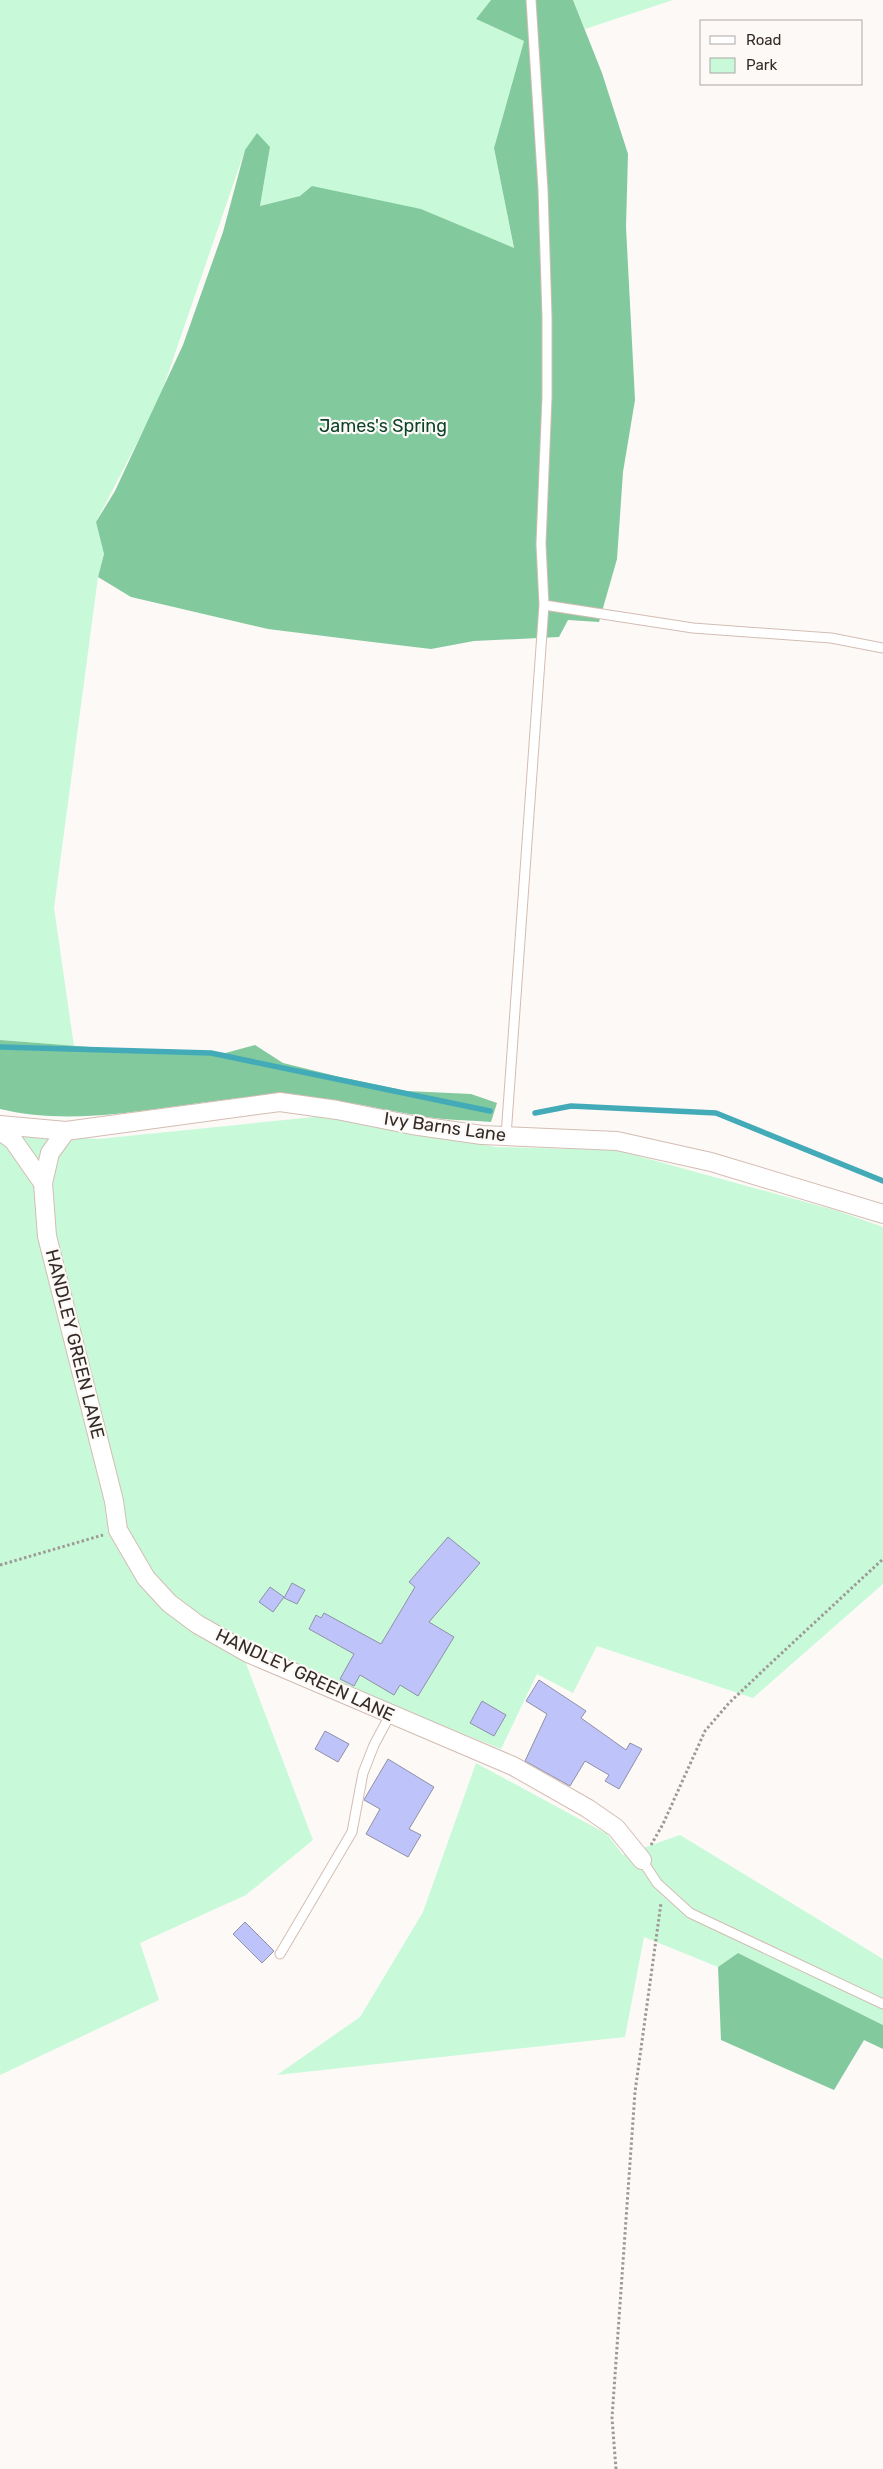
<svg xmlns="http://www.w3.org/2000/svg" width="883" height="2469" font-family="Rubik,sans-serif">
	<style>
		.green { fill: #c8fada }
		.forest { fill: #82c99e }
		.lines { fill: none; stroke-linecap: round; stroke-linejoin: round }
		.stream { stroke: #43abb8; stroke-width: 5.5 }
		.building { fill: #bec3fa; stroke: #8f91a5 }
		.lane-casing { stroke: #d3bdb3; stroke-width: 11 }
		.street-casing { stroke: #d3bdb3; stroke-width: 20 }
		.path { stroke: #9f9996; stroke-width: 3; stroke-dasharray: 2.5 2.5; stroke-linecap: butt }
		.lane { stroke: #fff; stroke-width: 9 }
		.street { stroke: #fff; stroke-width: 18 }
		.labels { text-anchor: middle; dominant-baseline: central; stroke-width: 4.5; stroke-linejoin: round; paint-order: stroke }
		.park-label { font-size: 18px; fill: #0b4428; stroke: #fdf9f7 }
		.street-label { font-size: 18px; fill: #342b27; stroke: #fdf9f7 }
	</style>
	<rect width="100%" height="100%" fill="#fdf9f7"/>
	<path class="green" d="M 0,0 L 491,0 L 476,19 L 524,41 L 494,148 L 514,249 L 421,209 L 300,196 L 260,206 L 270,147 L 245,150 L 159,400 L 96,522 L 104,554 L 98,577 L 54,908 L 74,1046 L 0,1040 Z
		M 573,0 L 673,0 L 585,29 Z
		M 324,1116 L 496,1147 L 616,1150 L 838,1211 L 883,1227 L 883,1584 L 753,1698 L 597,1646 L 573,1693 L 537,1674 L 501,1749 L 386,1703 L 236,1637 L 313,1840 L 246,1895 L 140,1943 L 159,2000 L 0,2075 L 0,1133 L 98,1139 Z
		M 476,1763 L 607,1834 L 623,1855 L 680,1835 L 883,1959 L 883,2025 L 738,1953 L 718,1967 L 644,1937 L 625,2037 L 277,2075 L 360,2017 L 423,1912 Z"/>
	<path class="forest" d="M 491,0 L 573,0 L 602,73 L 628,154 L 626,227 L 635,400 L 623,472 L 617,559 L 599,622 L 568,620 L 559,637 L 474,641 L 431,649 L 364,641 L 268,629 L 131,597 L 98,577 L 104,554 L 96,522 L 115,491 L 183,345 L 223,232 L 245,150 L 257,133 L 270,147 L 260,206 L 300,196 L 312,186 L 421,209 L 514,248 L 494,148 L 524,41 L 476,19 Z
		M 0,1040 L 154,1052 L 218,1055 L 255,1045 L 283,1063 L 340,1077 L 407,1091 L 471,1094 L 497,1103 L 491,1122 C 466,1120 440,1120 415,1115 C 367,1107 318,1094 268,1096 C 180,1100 88,1130 0,1109 Z
		M 738,1953 L 883,2025 L 883,2049 L 864,2040 L 834,2090 L 721,2040 L 718,1967 Z"/>
	<g class="lines">
		<path class="stream" d="M 0,1047 L 211,1053 L 490,1111
			M 535,1113 L 571,1106 L 716,1113 L 883,1181"/>
	</g>
	<path class="building" d="M 448,1537 L 480,1563 L 429,1622 L 454,1637 L 418,1696 L 400,1685 L 394,1695 L 360,1675 L 354,1686 L 340,1679 L 354,1654 L 309,1629 L 316,1615 L 321,1618 L 324,1613 L 381,1644 L 415,1587 L 409,1582 Z
		M 292,1583 L 305,1590 L 297,1604 L 284,1598 Z
		M 270,1587 L 284,1597 L 273,1612 L 259,1602 Z
		M 539,1680 L 586,1711 L 581,1718 L 626,1750 L 630,1743 L 642,1749 L 619,1789 L 605,1781 L 609,1775 L 585,1761 L 570,1786 L 525,1761 L 547,1714 L 526,1701 Z
		M 482,1701 L 506,1715 L 494,1736 L 470,1723 Z
		M 325,1731 L 349,1744 L 338,1762 L 315,1749 Z
		M 388,1759 L 434,1787 L 409,1829 L 421,1835 L 408,1857 L 366,1834 L 380,1809 L 364,1800 L 365,1798 Z
		M 245,1922 L 274,1951 L 262,1963 L 233,1934 Z"/>
	<g class="lines">
		<defs>
			<path id="lane" d="M 544,605 L 693,628 L 831,638 L 883,648
				M 506,1136 L 544,605 L 541,544 L 547,397 L 547,317 L 543,190 L 531,0
				M 642,1860 L 657,1883 L 690,1913 L 883,2004
				M 280,1954 L 352,1832 L 363,1773 L 374,1745 L 390,1715"/>
			<path id="street" d="M 0,1125 L 66,1131 L 280,1102 L 337,1110 L 412,1125 L 482,1135 L 617,1141 L 711,1162 L 883,1214
				M 0,1131 L 13,1140 L 43,1183 L 47,1236 L 114,1501 L 118,1530 L 146,1578 L 169,1603 L 197,1624 L 248,1653 L 513,1766 L 587,1808 L 616,1828 L 642,1860
				M 43,1183 L 50,1153 L 66,1131"/>
		</defs>
		<use href="#lane" class="lane-casing"/>
		<use href="#street" class="street-casing"/>
		<path class="path" d="M 0,1565 L 103,1535
			M 651,1845 L 663,1824 L 705,1731 L 729,1703 L 770,1664 L 883,1559
			M 616,2469 L 612,2418 L 635,2092 L 661,1903"/>
		<use href="#lane" class="lane"/>
		<use href="#street" class="street"/>
	</g>
	<g class="labels">
		<g class="park-label">
			<text x="383" y="426">James's Spring</text>
		</g>
		<g class="street-label">
			<text transform="translate(445 1127) rotate(8)">Ivy Barns Lane</text>
			<text transform="translate(75 1344) rotate(76)">HANDLEY GREEN LANE</text>
			<text transform="translate(305 1675) rotate(25)">HANDLEY GREEN LANE</text>
		</g>
	</g>
	<rect x="700" y="20" width="162" height="65" fill="#fdf9f7" stroke="#ada7a4"/>
	<rect x="710" y="36" width="25" height="8" fill="#ffffff" stroke="#ada7a4"/>
	<text x="746" y="45" font-size="15" fill="#342b27">Road</text>
	<rect x="710" y="58" width="25" height="15" fill="#c8fada" stroke="#ada7a4"/>
	<text x="746" y="70" font-size="15" fill="#342b27">Park</text>
</svg>
